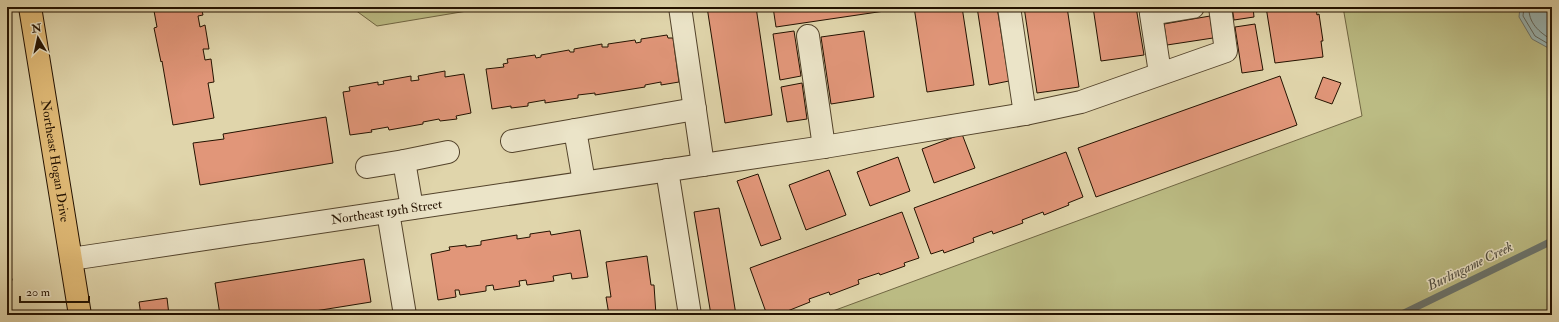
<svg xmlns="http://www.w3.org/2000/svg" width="1559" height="322" font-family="'IM FELL Double Pica',serif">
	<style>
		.green { fill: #bbbb83; stroke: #706642 }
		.water { fill: #99b6b5; stroke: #6a746d }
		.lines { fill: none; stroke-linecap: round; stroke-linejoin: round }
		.shore { stroke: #5e645a; stroke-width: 1 }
		.stream { stroke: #6a746d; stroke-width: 7 }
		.building { fill: #e19679; stroke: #241200 }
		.minor-casing { stroke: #53432b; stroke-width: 24 }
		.highway-casing { stroke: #241200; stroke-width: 24 }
		.minor { stroke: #ebe4c8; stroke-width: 22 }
		.highway { stroke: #e0ba76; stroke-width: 22 }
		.labels { text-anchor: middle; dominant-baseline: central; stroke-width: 3; stroke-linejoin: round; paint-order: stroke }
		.street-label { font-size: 13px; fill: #241200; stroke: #ebe4c8 }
		.water-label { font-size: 14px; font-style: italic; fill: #4d4b3f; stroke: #ebe4c8 }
	</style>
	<rect width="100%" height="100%" fill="#e0d5ab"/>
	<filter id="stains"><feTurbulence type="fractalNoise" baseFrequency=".005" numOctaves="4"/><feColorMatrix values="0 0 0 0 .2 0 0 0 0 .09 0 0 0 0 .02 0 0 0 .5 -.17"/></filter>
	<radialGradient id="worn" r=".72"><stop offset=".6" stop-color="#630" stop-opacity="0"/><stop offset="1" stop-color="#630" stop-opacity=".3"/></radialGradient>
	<path class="green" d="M 351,7 L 491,7 L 377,26 Z
		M 1343,7 L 1552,7 L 1552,315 L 822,315 L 1362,116 Z"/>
	<path class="water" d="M 1520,7 L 1552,7 L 1552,50 L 1532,39 L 1519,17 Z"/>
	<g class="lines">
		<path class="shore" d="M 1524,7 L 1523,16 L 1535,36 L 1552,46
			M 1529,7 C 1528,23 1539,32 1552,40"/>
		<path class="stream" d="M 1400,315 L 1552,241"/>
	</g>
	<path class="building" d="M 152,7 L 201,7 L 203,15 L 198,16 L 200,27 L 205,25 L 209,49 L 203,49 L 205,60 L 211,59 L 214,82 L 208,83 L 214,118 L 173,125 L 162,61 L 161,62 L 154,28 L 157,27 L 154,11 L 152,11 Z
		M 707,7 L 756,7 L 772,115 L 725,123 Z
		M 773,7 L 905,7 L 905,8 L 776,27 Z
		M 914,7 L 962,7 L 974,85 L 927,92 Z
		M 977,7 L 997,7 L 1009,81 L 989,85 Z
		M 1024,7 L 1067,7 L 1079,87 L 1037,93 Z
		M 1093,7 L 1136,7 L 1144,55 L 1101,61 Z
		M 1232,7 L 1253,7 L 1254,17 L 1234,20 Z
		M 1266,7 L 1316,7 L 1317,15 L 1319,14 L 1323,41 L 1321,41 L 1323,57 L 1275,63 Z
		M 1210,16 L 1213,38 L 1167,45 L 1164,24 Z
		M 1255,24 L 1263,70 L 1242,73 L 1235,27 Z
		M 794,31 L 801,76 L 780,80 L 773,34 Z
		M 864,31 L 874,97 L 831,104 L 821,37 Z
		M 667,35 L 668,38 L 673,38 L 679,82 L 661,85 L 661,82 L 645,85 L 645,87 L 595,95 L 595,93 L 578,95 L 578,98 L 545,103 L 545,100 L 528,103 L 528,106 L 511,108 L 511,106 L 492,109 L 486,69 L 504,67 L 503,64 L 508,63 L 507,59 L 535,55 L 536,58 L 541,57 L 541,55 L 569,50 L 570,52 L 574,52 L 574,49 L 602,44 L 602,47 L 608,47 L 608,44 L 635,40 L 636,43 L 641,42 L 641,39 Z
		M 445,71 L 445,77 L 464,74 L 471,113 L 456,116 L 457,119 L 440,121 L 439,119 L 423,122 L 423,124 L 389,130 L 388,127 L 371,130 L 372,132 L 350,135 L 343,92 L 350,91 L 349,87 L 378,82 L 378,85 L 384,84 L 383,81 L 411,76 L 411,81 L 419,80 L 418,76 Z
		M 1280,76 L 1297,125 L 1096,197 L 1078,148 Z
		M 1323,77 L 1341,83 L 1332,104 L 1315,98 Z
		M 802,83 L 807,119 L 787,122 L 781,87 Z
		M 326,117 L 333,163 L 200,185 L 193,143 L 224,139 L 223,134 Z
		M 962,134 L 975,168 L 934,183 L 922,149 Z
		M 1066,152 L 1083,197 L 1068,203 L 1069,205 L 1044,215 L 1043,212 L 1022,220 L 1023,223 L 993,234 L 992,231 L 973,238 L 974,242 L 944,253 L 943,250 L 931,254 L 914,208 Z
		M 898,157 L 910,191 L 870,206 L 857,172 Z
		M 829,170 L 846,215 L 806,230 L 789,185 Z
		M 758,174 L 781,239 L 761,246 L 737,181 Z
		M 719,208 L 736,315 L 711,315 L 694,212 Z
		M 902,212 L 919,258 L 904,263 L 905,266 L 880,275 L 879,273 L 858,280 L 859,284 L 830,295 L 829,292 L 809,299 L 810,302 L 780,314 L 779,311 L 767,315 L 750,268 Z
		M 580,230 L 588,277 L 572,279 L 571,273 L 553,276 L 554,281 L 527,285 L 526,280 L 519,281 L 520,286 L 494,290 L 493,285 L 486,286 L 486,291 L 460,295 L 459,290 L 455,290 L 456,297 L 438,300 L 431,254 L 450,250 L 449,247 L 466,245 L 466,247 L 481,245 L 481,241 L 517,235 L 517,239 L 530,237 L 530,234 L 550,231 L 551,235 Z
		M 647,256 L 651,285 L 654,285 L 656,315 L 609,315 L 606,297 L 611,297 L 606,262 Z
		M 364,259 L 371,302 L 290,315 L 220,315 L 215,283 Z
		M 7,269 L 10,271 L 12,280 L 7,288 Z
		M 167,298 L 169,315 L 141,315 L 139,302 Z"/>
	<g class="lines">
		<defs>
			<g id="minor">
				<path d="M 680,7 L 703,165"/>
				<path d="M 1009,7 L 1025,114"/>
				<path d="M 808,36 L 824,147"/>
				<path d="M 1160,73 L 1151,14 L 1193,7"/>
				<path d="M 575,130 L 695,109"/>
				<path d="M 512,141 L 575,130 L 584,182"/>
				<path d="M 404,161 L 448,152"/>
				<path d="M 367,167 L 404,161 L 412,208"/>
				<path d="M 667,170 L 690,315"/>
				<path d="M 388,212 L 405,315"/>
				<path id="s1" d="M 71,259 L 824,147 L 1025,114 L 1081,102 L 1226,51 L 1220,7"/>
			</g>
			<g id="highway">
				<path id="s2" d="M 30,7 L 80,315"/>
			</g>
		</defs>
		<use href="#minor" class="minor-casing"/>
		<use href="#highway" class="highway-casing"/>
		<use href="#minor" class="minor"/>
		<use href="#highway" class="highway"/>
	</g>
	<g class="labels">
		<g class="street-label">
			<text stroke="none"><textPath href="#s2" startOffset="156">Northeast Hogan Drive</textPath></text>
			<text stroke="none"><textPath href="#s1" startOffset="319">Northeast 19th Street</textPath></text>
		</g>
		<g class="water-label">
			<text transform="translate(1470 266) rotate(-26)">Burlingame Creek</text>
		</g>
	</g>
	<rect width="1559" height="322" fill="none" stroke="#e0d5ab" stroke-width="24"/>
	<rect x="8" y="8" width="1543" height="306" fill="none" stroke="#241200" stroke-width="2"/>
	<rect x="12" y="12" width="1535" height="298" fill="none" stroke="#241200"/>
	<g transform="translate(38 38) rotate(351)" stroke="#ebe4c8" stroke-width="3" paint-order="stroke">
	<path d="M0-3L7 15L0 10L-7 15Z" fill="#241200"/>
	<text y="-6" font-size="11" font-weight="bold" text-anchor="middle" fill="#241200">N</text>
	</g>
	<path d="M20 296v6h69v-6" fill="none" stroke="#241200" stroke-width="2"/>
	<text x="26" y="296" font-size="12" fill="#241200" stroke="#ebe4c8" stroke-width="3" paint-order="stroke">20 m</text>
	<rect width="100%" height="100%" filter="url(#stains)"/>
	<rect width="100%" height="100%" fill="url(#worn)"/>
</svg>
